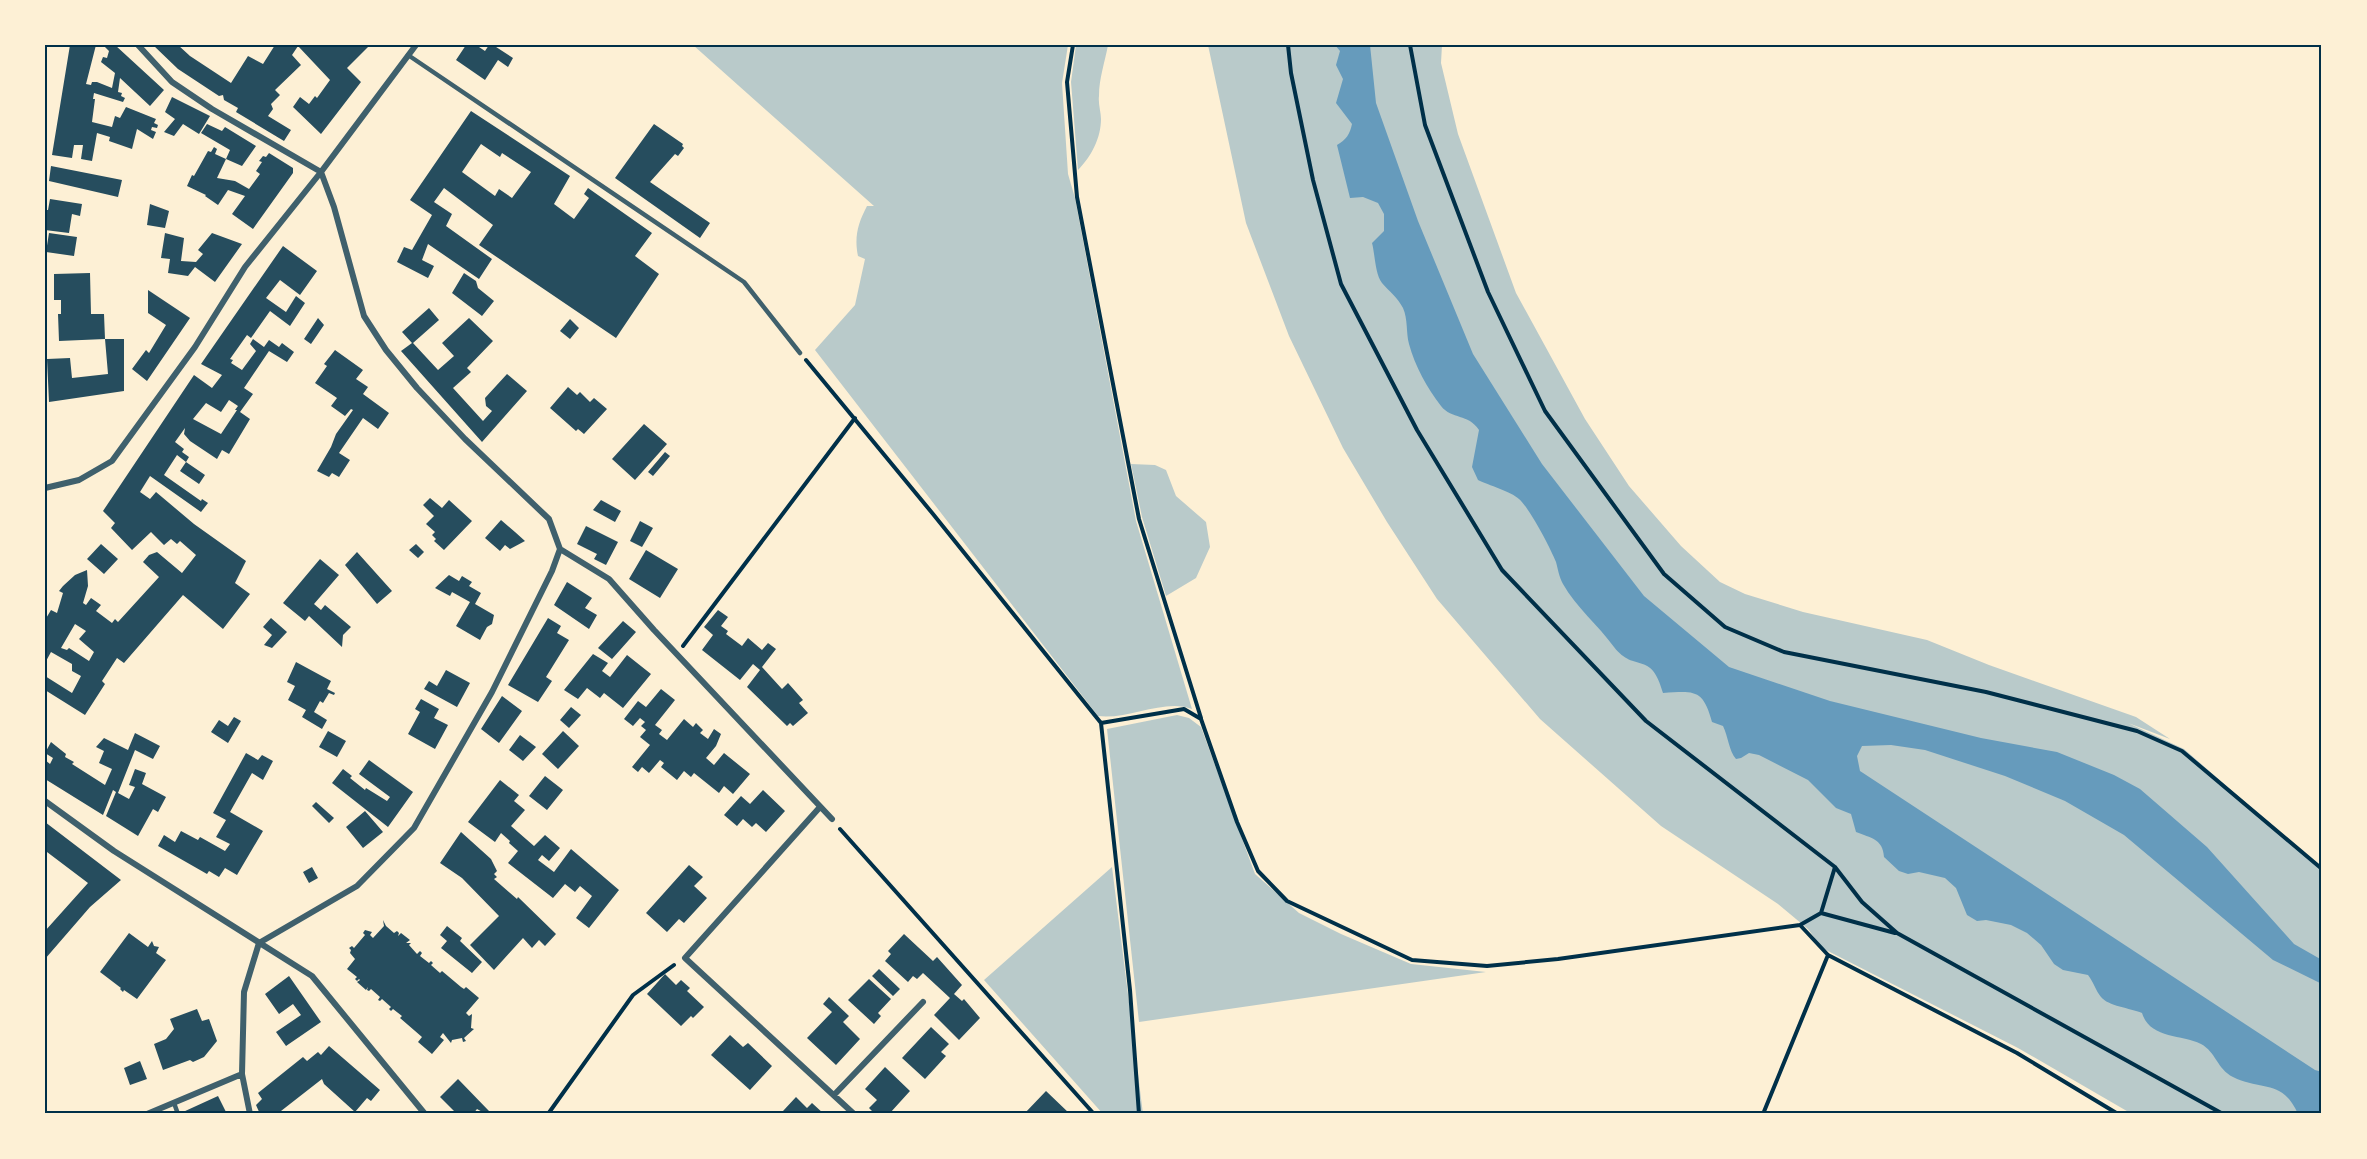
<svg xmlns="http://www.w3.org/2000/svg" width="2367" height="1159" font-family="'Exo 2',sans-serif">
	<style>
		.green { fill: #b9caca }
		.water { fill: #669bbc }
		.building { fill: #264d5e; fill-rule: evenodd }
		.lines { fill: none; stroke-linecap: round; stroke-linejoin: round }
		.path { stroke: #003049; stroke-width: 4 }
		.service { stroke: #3f606c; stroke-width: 4.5 }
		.minor { stroke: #3f606c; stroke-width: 6 }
		.neatline { fill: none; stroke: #003049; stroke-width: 2 }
	</style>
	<rect width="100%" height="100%" fill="#fdf0d5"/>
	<path class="green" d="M 693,45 L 1068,45 L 1062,83 L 1068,174 L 1075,198 L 1136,521 L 1192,709 C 1165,698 1128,720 1098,716 L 815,350 L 855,305 L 865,259 L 858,256 C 854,237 858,223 867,206 L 874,206 Z
		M 1076,45 L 1108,45 C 1105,62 1099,78 1099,96 C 1098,104 1101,112 1101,119 C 1101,138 1091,157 1078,170 L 1071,82 Z
		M 1208,45 L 1442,45 L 1441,63 L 1458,134 L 1516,293 L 1585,419 L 1629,486 L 1681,546 L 1720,582 L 1745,594 L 1803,612 L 1927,640 L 1989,665 L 2136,717 L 2170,739 L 2128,723 L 2184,749 L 2322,869 L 2322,1114 L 2132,1114 L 2018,1048 L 1822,948 L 1808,929 L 1778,904 L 1661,826 L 1540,719 L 1437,599 L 1387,522 L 1343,448 L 1289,336 L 1246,223 Z
		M 1131,464 L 1155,465 L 1166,470 L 1176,496 L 1206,522 L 1210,547 L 1196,578 L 1166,596 L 1142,517 Z
		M 1177,715 L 1189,718 L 1201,727 L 1255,874 L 1299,913 L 1341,934 L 1411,964 L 1486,972 L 1139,1022 L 1107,729 Z
		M 1112,867 L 1143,1114 L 1103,1114 L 984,980 Z"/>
	<path class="water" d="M 1335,45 L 1370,45 L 1376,103 L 1418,221 L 1473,354 L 1542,464 L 1644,596 L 1729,667 L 1830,701 L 1981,738 L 2057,752 L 2114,775 L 2140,789 L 2207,847 L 2294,944 L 2322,960 L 2322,984 L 2273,960 L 2124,835 L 2065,801 L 2005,776 L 1925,750 L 1891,745 L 1862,746 L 1857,756 L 1860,771 L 2315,1070 L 2322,1072 L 2322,1114 L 2298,1114 C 2283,1079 2261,1091 2233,1077 C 2217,1069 2216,1052 2201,1044 C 2181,1034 2150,1039 2142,1013 C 2130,1008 2108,1006 2101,997 C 2096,991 2093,981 2088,975 L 2063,970 L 2054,964 L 2041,945 L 2027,933 L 2011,925 L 1986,920 L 1977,921 L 1967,915 L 1956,888 L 1945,878 L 1919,872 L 1908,874 L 1899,871 L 1884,857 C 1883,839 1871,838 1856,832 L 1851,814 L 1836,808 L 1808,780 L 1759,755 L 1749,753 L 1741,758 L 1736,759 C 1729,751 1728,736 1723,726 L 1712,722 C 1703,689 1695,691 1663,693 C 1651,649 1635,674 1614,647 C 1598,625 1576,607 1563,584 C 1559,577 1558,569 1556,562 C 1550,547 1530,509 1519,499 C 1512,492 1488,485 1478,480 L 1472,467 L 1479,430 C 1468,413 1452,420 1441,406 C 1427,388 1415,366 1409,344 C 1406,333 1408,319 1403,308 C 1398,298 1389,291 1382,283 C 1375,274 1375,254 1372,243 L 1384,231 L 1384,214 L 1378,203 L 1363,197 L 1350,198 L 1337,145 C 1346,140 1350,134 1352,124 L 1336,103 L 1343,79 L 1336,65 L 1340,51 Z"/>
	<path class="building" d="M 70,45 L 96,45 L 86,84 L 91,85 L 92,82 L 97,82 L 112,88 L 115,73 L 101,62 L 103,57 L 107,58 L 109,51 L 103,45 L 115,45 L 164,90 L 150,106 L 120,78 L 118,92 L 122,93 L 121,96 L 125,98 L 123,102 L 94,93 L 93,99 L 95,99 L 92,122 L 112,127 L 115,116 L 120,118 L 126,107 L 156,119 L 154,123 L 158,125 L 157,128 L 152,127 L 151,130 L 156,132 L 153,139 L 137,129 L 132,149 L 109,141 L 110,137 L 97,133 L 92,161 L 81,159 L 83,145 L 74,145 L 72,158 L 52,155 Z
		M 153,45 L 178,45 L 190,56 L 231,83 L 248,56 L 263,64 L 275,45 L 370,45 L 347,68 L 361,82 L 321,134 L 293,107 L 300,97 L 309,104 L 315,96 L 317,98 L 330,80 L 298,46 L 292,55 L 301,65 L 275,90 L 280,95 L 271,104 L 273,109 L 268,116 L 291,130 L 284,141 L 236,112 L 238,108 L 224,100 L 223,95 L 219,96 L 178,69 Z
		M 466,45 L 476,45 L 485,51 L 489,45 L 493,45 L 513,58 L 508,67 L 498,60 L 485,80 L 456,60 Z
		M 172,97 L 210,116 L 199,134 L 183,124 L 174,136 L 164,132 L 175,119 L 165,112 Z
		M 471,111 L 570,176 L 554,204 L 574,219 L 589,198 L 584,194 L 588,188 L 652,233 L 635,256 L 659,274 L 616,338 L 479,245 L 493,225 L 444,188 L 434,202 L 452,214 L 446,226 L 492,259 L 479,279 L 428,244 L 422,260 L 434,266 L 428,278 L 397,262 L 404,247 L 412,250 L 432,215 L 410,200 ZM 481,144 L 500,157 L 502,153 L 531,172 L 512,198 L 499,189 L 495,196 L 462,172 Z
		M 207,124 L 222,131 L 225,127 L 256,146 L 242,166 L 226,159 L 217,178 L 235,181 L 249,189 L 260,174 L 256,171 L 262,162 L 259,161 L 263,156 L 266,157 L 269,153 L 293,168 L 293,173 L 253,229 L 232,214 L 245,196 L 228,190 L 218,205 L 205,196 L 206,195 L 187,186 L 192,175 L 194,176 L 208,151 L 211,152 L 214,147 L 217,149 L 215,154 L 226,159 L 230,150 L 201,133 Z
		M 654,124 L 683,144 L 682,146 L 684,148 L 678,156 L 675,154 L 650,182 L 710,223 L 700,238 L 615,178 Z
		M 51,166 L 122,180 L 118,197 L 49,181 Z
		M 50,199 L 82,204 L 80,216 L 72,214 L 69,233 L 45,230 L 45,210 L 48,210 Z
		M 150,204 L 169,211 L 165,228 L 147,225 Z
		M 49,233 L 77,237 L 74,256 L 46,252 Z
		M 165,233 L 184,238 L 181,261 L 196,262 L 203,254 L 198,250 L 212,233 L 242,244 L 215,282 L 195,267 L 188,276 L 168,273 L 170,259 L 161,258 Z
		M 283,246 L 317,271 L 300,295 L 280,280 L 266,298 L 286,312 L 296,296 L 305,303 L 290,326 L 270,311 L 251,338 L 247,335 L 230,359 L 233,360 L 231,363 L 242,370 L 256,351 L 250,344 L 253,339 L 264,347 L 269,340 L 279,347 L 282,343 L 294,352 L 287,362 L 269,351 L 244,388 L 253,394 L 240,412 L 250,419 L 229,454 L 222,450 L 217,459 L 190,441 L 184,434 L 185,428 L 175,442 L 184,449 L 182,452 L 189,457 L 186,462 L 177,455 L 164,475 L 201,501 L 202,499 L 208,503 L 201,512 L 150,476 L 140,492 L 150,499 L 156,492 L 194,524 L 246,561 L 235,583 L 250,594 L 223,629 L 183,595 L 124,663 L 117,658 L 102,681 L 105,684 L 85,715 L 45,690 L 45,676 L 72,693 L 81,676 L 72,671 L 72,664 L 51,652 L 45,663 L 45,620 L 51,610 L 57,613 L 63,593 L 59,591 L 63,586 L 75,575 L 87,570 L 88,586 L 83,603 L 86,605 L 91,598 L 101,605 L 96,611 L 112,623 L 115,619 L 118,622 L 159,577 L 143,562 L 149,555 L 157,552 L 182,573 L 196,555 L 180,541 L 177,544 L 171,539 L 164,545 L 151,532 L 132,550 L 111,528 L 115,523 L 103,511 L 194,375 L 212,388 L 222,375 L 201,364 ZM 229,400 L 238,406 L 235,410 L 237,410 L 221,434 L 193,419 L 206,403 L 221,412 ZM 75,624 L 86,631 L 79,639 L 94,652 L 89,661 L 69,648 L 67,650 L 61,648 Z
		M 90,273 L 91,314 L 104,314 L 105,339 L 124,339 L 124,391 L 49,402 L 47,359 L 70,358 L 72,378 L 108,374 L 105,339 L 59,341 L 58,314 L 61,314 L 61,300 L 54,300 L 54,274 Z
		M 464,273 L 476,281 L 478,288 L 494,301 L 482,316 L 452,293 Z
		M 148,290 L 190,318 L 147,381 L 132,369 L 146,350 L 149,353 L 166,325 L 148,313 Z
		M 429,308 L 439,320 L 413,343 L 438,370 L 454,356 L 442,343 L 469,318 L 493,341 L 467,368 L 471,372 L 453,388 L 483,421 L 492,411 L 486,406 L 485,398 L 507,374 L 527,391 L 482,442 L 401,351 L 412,343 L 402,332 Z
		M 318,318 L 324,325 L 311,344 L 304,339 Z
		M 570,319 L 579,328 L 570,339 L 560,331 Z
		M 335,350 L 363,370 L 356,379 L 368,387 L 363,394 L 389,413 L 378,429 L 363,418 L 339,453 L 350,460 L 339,477 L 332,473 L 329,477 L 317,471 L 331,447 L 336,434 L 353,410 L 351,409 L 345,416 L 331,406 L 337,398 L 315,383 L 327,366 L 324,364 Z
		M 568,387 L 577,395 L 580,392 L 590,402 L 594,398 L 607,409 L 584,434 L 578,429 L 576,431 L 550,408 Z
		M 644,424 L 667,444 L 635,480 L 612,459 Z
		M 665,452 L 670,456 L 653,476 L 648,472 Z
		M 186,462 L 205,475 L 199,484 L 180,471 Z
		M 430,498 L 442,508 L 449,500 L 472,521 L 444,550 L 434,541 L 436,539 L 432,535 L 435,532 L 426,524 L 434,516 L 423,505 Z
		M 601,500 L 621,511 L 615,522 L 593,510 Z
		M 501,520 L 515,532 L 525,541 L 510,549 L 505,545 L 500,551 L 485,538 Z
		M 640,521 L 653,528 L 642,547 L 630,541 Z
		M 586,526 L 618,542 L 606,565 L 594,559 L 597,554 L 577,544 Z
		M 101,544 L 118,559 L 104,574 L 87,559 Z
		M 416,544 L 424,552 L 418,558 L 409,550 Z
		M 646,550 L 678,569 L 660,598 L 629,579 Z
		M 357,552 L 392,591 L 377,604 L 345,565 Z
		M 320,559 L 339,575 L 314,604 L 321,610 L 325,605 L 351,627 L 343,635 L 342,647 L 309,616 L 305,621 L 283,603 Z
		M 449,575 L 459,581 L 462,576 L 472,582 L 469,586 L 481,593 L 475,604 L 494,615 L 492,624 L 487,627 L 480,640 L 456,626 L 470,602 L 452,592 L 450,596 L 435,588 Z
		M 567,582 L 592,598 L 585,608 L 597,615 L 589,629 L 554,605 Z
		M 718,610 L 728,617 L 721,626 L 728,631 L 726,634 L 742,646 L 748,638 L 762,650 L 768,643 L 776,649 L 762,667 L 782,689 L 788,683 L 803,700 L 799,703 L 808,713 L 793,726 L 790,723 L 787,726 L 747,687 L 760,670 L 753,664 L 740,680 L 702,650 L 713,635 L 704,627 Z
		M 271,618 L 287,632 L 272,648 L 264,645 L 272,635 L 263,627 Z
		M 548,618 L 561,626 L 557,633 L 569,640 L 546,677 L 552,681 L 538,702 L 508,685 Z
		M 623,621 L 636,632 L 612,659 L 598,648 Z
		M 593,654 L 608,663 L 602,671 L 610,677 L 627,655 L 651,674 L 623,708 L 604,693 L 600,698 L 587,688 L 578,699 L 564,690 Z
		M 296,662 L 331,681 L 327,689 L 335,693 L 334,695 L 329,693 L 323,703 L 320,701 L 314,712 L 327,720 L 322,729 L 302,717 L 306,710 L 288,700 L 295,686 L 287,682 Z
		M 446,670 L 470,683 L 457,707 L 424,689 L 429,681 L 437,686 Z
		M 661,689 L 675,700 L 655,725 L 662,730 L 659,734 L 667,740 L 684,719 L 693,727 L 696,723 L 703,730 L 700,733 L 708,739 L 714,729 L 721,734 L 716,746 L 706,758 L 714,765 L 724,753 L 750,774 L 733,794 L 724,786 L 719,793 L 694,773 L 691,777 L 684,771 L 677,780 L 661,767 L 664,763 L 660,760 L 649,773 L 642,767 L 638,772 L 632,767 L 650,745 L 640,737 L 646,730 L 641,726 L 645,722 L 640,718 L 633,726 L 624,719 L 638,701 L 646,707 Z
		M 502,696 L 522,711 L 499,743 L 481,729 Z
		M 421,699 L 439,709 L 434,718 L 448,725 L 435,749 L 408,734 L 420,712 L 415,709 Z
		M 571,707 L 581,715 L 569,728 L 560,720 Z
		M 234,717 L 241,721 L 228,743 L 211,732 L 219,720 L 228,726 Z
		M 328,731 L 346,741 L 337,757 L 319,747 Z
		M 563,731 L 579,746 L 558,769 L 542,754 Z
		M 135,733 L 160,746 L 153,759 L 135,750 L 118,793 L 129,799 L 135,787 L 129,785 L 135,769 L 146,773 L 142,784 L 166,797 L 158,812 L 153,809 L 138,836 L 106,816 L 116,792 L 113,790 L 103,815 L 45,779 L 45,760 L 50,764 L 53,758 L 45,753 L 51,742 L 66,754 L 65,757 L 74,762 L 72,764 L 105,785 L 112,769 L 99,763 L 104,751 L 96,747 L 104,738 L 128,750 Z
		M 520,735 L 536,747 L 523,761 L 509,750 Z
		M 246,753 L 258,760 L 262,755 L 273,761 L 263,780 L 252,773 L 230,812 L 263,831 L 237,875 L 225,868 L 219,877 L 209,871 L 207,874 L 158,846 L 164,835 L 175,842 L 181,831 L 198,840 L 200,837 L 225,851 L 230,844 L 216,837 L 226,820 L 213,813 Z
		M 369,760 L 413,792 L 388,827 L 332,783 L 343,769 L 352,776 L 350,778 L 365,790 L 366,788 L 387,801 L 390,797 L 359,774 Z
		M 545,776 L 563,790 L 547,810 L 529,796 Z
		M 500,780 L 519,795 L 514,801 L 525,810 L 511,826 L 534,846 L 545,835 L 560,848 L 549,861 L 542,855 L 538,860 L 554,872 L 571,849 L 619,890 L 589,928 L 576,918 L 592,896 L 580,886 L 575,892 L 565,884 L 553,898 L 508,863 L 518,851 L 509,843 L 510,841 L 501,833 L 495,842 L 468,822 Z
		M 763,790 L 785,811 L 766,832 L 756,823 L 752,827 L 743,819 L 737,826 L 724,815 L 741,796 L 750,804 Z
		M 316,802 L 334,818 L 329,823 L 312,806 Z
		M 365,811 L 383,832 L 363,848 L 346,827 Z
		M 45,822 L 121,880 L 90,907 L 45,959 L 45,931 L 88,883 L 47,852 L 45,854 Z
		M 461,832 L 491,859 L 497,871 L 494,874 L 497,877 L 494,879 L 517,899 L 518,897 L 556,934 L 545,946 L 539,940 L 532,948 L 523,938 L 494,970 L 470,945 L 499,916 L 462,878 L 440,863 Z
		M 689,865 L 703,877 L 694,886 L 707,898 L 684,923 L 679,919 L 667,932 L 646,913 Z
		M 312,867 L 318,878 L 309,883 L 303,872 Z
		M 383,920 L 386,926 L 394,933 L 397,931 L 399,933 L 398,936 L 401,933 L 410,940 L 406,943 L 411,943 L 409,945 L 417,954 L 420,951 L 422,953 L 420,956 L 429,963 L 431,961 L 433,963 L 431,965 L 440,973 L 442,971 L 461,987 L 464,989 L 466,987 L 479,998 L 466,1013 L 469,1016 L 472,1014 L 471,1028 L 474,1029 L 464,1038 L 466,1041 L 463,1042 L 462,1038 L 452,1040 L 451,1043 L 443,1033 L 440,1037 L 444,1040 L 432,1054 L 418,1042 L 422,1037 L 400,1018 L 402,1016 L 393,1009 L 391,1011 L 389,1009 L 391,1007 L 382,999 L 380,1001 L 378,1000 L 380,997 L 371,989 L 369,991 L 367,990 L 368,987 L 366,990 L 357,982 L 360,980 L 359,979 L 357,981 L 355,979 L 357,977 L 347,969 L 355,959 L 350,953 L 351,950 L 349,948 L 352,946 L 354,948 L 365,935 L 363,933 L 365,930 L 372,932 L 370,935 L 373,938 L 384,926 Z
		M 447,926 L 462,938 L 460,941 L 482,962 L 472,973 L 441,948 L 447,941 L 440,935 Z
		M 129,933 L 148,947 L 152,941 L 154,946 L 159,947 L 156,953 L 166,960 L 137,999 L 124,990 L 123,992 L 120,989 L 121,988 L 100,972 Z
		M 904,934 L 933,961 L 937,957 L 962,985 L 954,994 L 962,1001 L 964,999 L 980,1018 L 959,1040 L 934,1015 L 950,998 L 923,973 L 917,979 L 913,976 L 908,982 L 885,961 L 891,954 L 888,951 Z
		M 879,969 L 900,989 L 893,996 L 872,976 Z
		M 665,974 L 676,985 L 681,980 L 690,988 L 687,991 L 704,1007 L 693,1018 L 691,1016 L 681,1026 L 647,994 Z
		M 289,976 L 321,1022 L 286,1046 L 276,1032 L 301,1015 L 293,1004 L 279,1014 L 265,994 Z
		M 869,979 L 891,999 L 878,1013 L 881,1016 L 874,1024 L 848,1000 Z
		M 829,997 L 849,1016 L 843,1022 L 860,1039 L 836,1065 L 807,1038 L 832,1012 L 823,1004 Z
		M 197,1009 L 202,1021 L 209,1019 L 217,1041 L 204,1057 L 193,1062 L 190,1060 L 163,1070 L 154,1044 L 166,1039 L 174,1029 L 170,1019 Z
		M 931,1027 L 949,1044 L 941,1052 L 946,1056 L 925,1079 L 902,1058 Z
		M 730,1035 L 743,1047 L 748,1043 L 772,1066 L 750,1090 L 711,1055 Z
		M 329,1046 L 380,1090 L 371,1101 L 367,1098 L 355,1112 L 324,1084 L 322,1079 L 281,1111 L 283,1114 L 260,1114 L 256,1105 L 262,1099 L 258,1093 L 303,1057 L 307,1061 L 318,1052 L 321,1055 Z
		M 140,1061 L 147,1079 L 130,1085 L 124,1068 Z
		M 885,1067 L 910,1091 L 890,1113 L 891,1114 L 875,1114 L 869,1108 L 877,1100 L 865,1089 Z
		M 458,1079 L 489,1111 L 486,1114 L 477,1109 L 473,1114 L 457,1114 L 440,1097 Z
		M 1046,1091 L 1070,1114 L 1024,1114 Z
		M 218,1096 L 227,1114 L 184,1114 L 183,1112 Z
		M 796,1097 L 807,1108 L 812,1103 L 824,1114 L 787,1114 L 783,1111 Z"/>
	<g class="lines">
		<path class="path" d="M 1073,45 L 1067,82 L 1077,197 L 1139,519 L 1201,718
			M 1288,45 L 1291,73 L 1313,180 L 1341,284 L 1417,430 L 1502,570 L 1646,721 L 1835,867 L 1862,902 L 1897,933 L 2223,1114
			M 1410,45 L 1425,125 L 1488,292 L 1545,411 L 1664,574 L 1725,627 L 1784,652 L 1986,692 L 2137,731 L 2182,751 L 2322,869
			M 806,360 L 933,514 L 1101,723 L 1130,990 L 1139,1114
			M 683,646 L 855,418
			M 1101,723 L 1184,709 L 1201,719 L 1237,822 L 1258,871 L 1287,901 L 1412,960 L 1487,966 L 1558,959 L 1800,925 L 1821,913 L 1835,867
			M 840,829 L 1094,1114
			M 1821,913 L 1895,933
			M 1800,925 L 1828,955 L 2017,1053 L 2118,1114
			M 548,1114 L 633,995 L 674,965
			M 1763,1114 L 1828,955"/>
		<path class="service" d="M 408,55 L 744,282 L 800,353
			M 174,1103 L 178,1114"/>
		<path class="minor" d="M 138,45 L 172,82 L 212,109 L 321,172 L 334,207 L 364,316 L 386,350 L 417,388 L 465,439 L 549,519 L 560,549 L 552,571 L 492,692 L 414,828 L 357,886 L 259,943
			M 45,488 L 79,480 L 112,461 L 195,347 L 245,267 L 321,172 L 416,45
			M 560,549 L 609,579 L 654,630 L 832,819
			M 45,801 L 114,851 L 312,976 L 425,1114
			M 820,807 L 685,958 L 854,1114
			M 834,1095 L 923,1002
			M 147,1114 L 242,1074
			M 250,1114 L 242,1074 L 244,992 L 259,943"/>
	</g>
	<rect width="2367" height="1159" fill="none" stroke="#fdf0d5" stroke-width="93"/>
	<rect x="46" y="46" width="2274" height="1066" class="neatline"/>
</svg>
